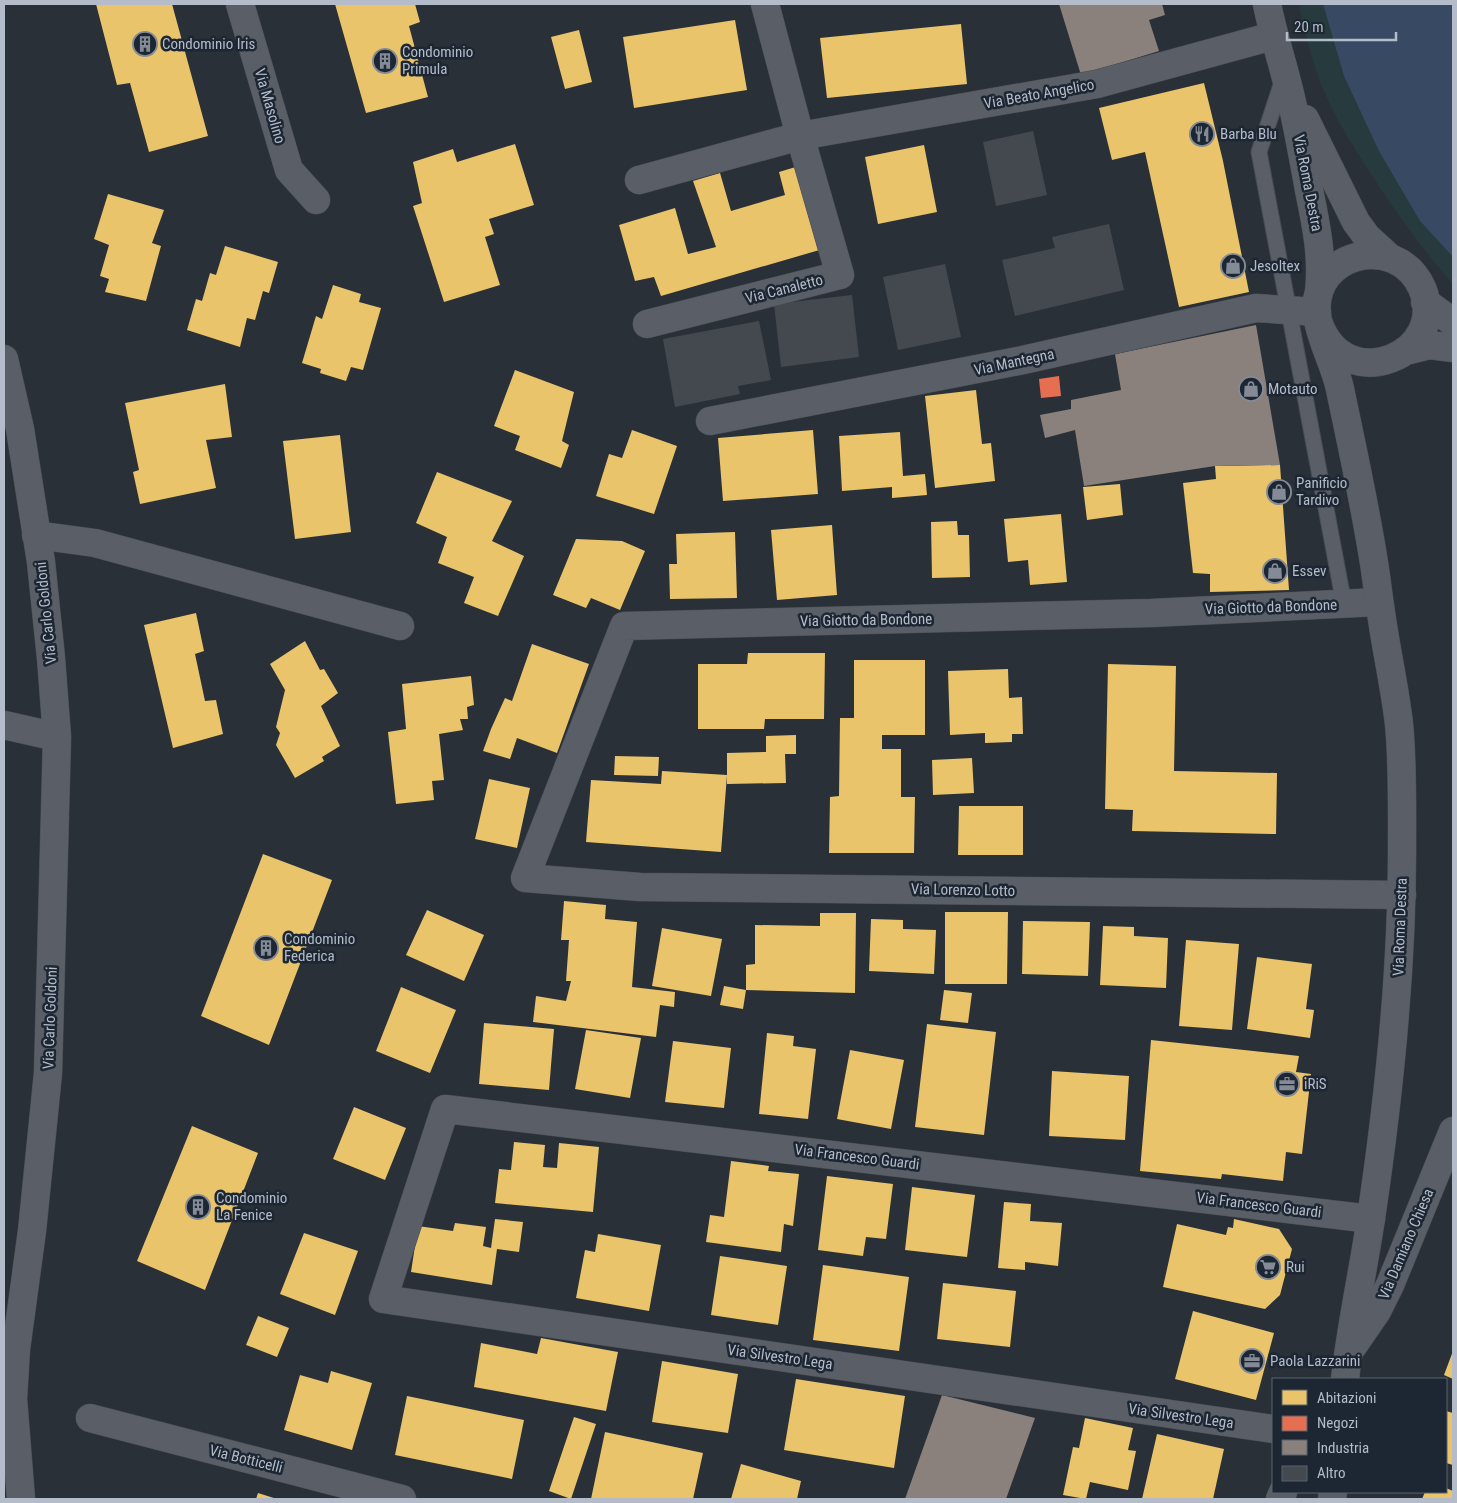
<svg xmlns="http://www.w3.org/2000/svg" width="1457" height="1503" font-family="'Roboto Condensed',sans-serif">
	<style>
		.green { fill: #273a3e }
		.water { fill: #384963 }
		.homes { fill: #e9c46a }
		.shops { fill: #e76f51 }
		.industry { fill: #8a817c }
		.building { fill: #444950 }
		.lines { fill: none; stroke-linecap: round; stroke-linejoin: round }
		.service-casing { stroke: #484c53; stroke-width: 17 }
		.minor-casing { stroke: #484c53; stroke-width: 29 }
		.tertiary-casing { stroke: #484c53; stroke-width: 29 }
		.service { stroke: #5a5e66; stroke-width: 15 }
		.minor { stroke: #5a5e66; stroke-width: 28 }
		.tertiary { stroke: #5a5e66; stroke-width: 28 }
		.labels { text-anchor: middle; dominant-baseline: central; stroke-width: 5; stroke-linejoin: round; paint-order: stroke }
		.poi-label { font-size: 15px; fill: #b4bcc9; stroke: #1d2633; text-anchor: start }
		.street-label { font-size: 15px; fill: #b4bcc9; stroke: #1d2633 }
	</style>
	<rect width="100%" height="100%" fill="#2a3038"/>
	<path class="green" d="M 1299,4 L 1323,4 L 1344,76 L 1420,221 L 1453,257 L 1453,284 C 1420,247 1392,207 1365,165 C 1350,141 1335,117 1324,91 C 1312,63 1305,34 1299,4 Z"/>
	<path class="water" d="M 1323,4 L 1453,4 L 1453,257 L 1420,221 L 1379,151 L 1344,76 Z"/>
	<path class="homes" d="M 96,4 L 172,4 L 208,136 L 149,152 L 130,83 L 117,85 Z
		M 335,4 L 415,4 L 420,22 L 409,26 L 428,97 L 366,113 Z
		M 735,20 L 747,90 L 634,108 L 623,37 Z
		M 961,24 L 967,84 L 827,98 L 820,38 Z
		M 579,30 L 592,82 L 565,89 L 551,37 Z
		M 1204,83 L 1223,161 L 1249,292 L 1179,307 L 1145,152 L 1112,160 L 1099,108 Z
		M 515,144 L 534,205 L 489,219 L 494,234 L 485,237 L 500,285 L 444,302 L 413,206 L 422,203 L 413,162 L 453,149 L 457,162 Z
		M 924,145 L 937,212 L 878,224 L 865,157 Z
		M 799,166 L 823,249 L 661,296 L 654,277 L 635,281 L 619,225 L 675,208 L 688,254 L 716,247 L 693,181 L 720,173 L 731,211 L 785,195 L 779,172 Z
		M 108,194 L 164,210 L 152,243 L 161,246 L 146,301 L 105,292 L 109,279 L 100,276 L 109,245 L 94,239 Z
		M 225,246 L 278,262 L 269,293 L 263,291 L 255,320 L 247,318 L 240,347 L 187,330 L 196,299 L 202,301 L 210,273 L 216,275 Z
		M 333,285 L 361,294 L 359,302 L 381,308 L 363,370 L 351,367 L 346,381 L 320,373 L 321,369 L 302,363 L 316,316 L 322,319 Z
		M 515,370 L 574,392 L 562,441 L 569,445 L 561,468 L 515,450 L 520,436 L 494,426 Z
		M 225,384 L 232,437 L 206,440 L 216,488 L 140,504 L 133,472 L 139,470 L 125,403 Z
		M 976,390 L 982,444 L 991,443 L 995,481 L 935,488 L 925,396 Z
		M 632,430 L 677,446 L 654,514 L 596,496 L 609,454 L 622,458 Z
		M 813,430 L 818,494 L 723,501 L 718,438 Z
		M 900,432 L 903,476 L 925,474 L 927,495 L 892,498 L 892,487 L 842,491 L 839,436 Z
		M 340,435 L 351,532 L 295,539 L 283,441 Z
		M 1280,465 L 1289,590 L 1210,592 L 1210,574 L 1193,573 L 1183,483 L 1216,479 L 1215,466 Z
		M 437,472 L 512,501 L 492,541 L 524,556 L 498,616 L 464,603 L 474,577 L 438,563 L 447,537 L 416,523 Z
		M 1120,484 L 1123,515 L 1087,520 L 1083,487 Z
		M 1061,514 L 1067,582 L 1030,585 L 1028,560 L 1008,562 L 1004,519 Z
		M 957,521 L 958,535 L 969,535 L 970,577 L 932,578 L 931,522 Z
		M 832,525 L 837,595 L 777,600 L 771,530 Z
		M 735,532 L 737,598 L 670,599 L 669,564 L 677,564 L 676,534 Z
		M 576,539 L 622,541 L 645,551 L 620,610 L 591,598 L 586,608 L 553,595 Z
		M 196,613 L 204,651 L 195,654 L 205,701 L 216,700 L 223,734 L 173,748 L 144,625 Z
		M 305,641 L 320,670 L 324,669 L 338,693 L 321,706 L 340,746 L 322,757 L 324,761 L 295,778 L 276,745 L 280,733 L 276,727 L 285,690 L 270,664 Z
		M 532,644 L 589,664 L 557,753 L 517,738 L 510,759 L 483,751 L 491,729 L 505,698 L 512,701 Z
		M 748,653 L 825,653 L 824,719 L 765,719 L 764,729 L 698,729 L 698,664 L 747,664 Z
		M 854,660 L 925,660 L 925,735 L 882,735 L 882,749 L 901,749 L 901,797 L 915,797 L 914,853 L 829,853 L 830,797 L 839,796 L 840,718 L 854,718 Z
		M 1108,664 L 1176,666 L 1174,771 L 1277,773 L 1276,834 L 1132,831 L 1133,810 L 1105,809 Z
		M 1008,669 L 1009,698 L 1022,697 L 1023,734 L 1012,734 L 1012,742 L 985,743 L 985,733 L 950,735 L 948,671 Z
		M 471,676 L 474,705 L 467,707 L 468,719 L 460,719 L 463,730 L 439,734 L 444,780 L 432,781 L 434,800 L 396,804 L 388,732 L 406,729 L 402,684 Z
		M 796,735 L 796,754 L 785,754 L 786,783 L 727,784 L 727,753 L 766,752 L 766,736 Z
		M 615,756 L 659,757 L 658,776 L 614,775 Z
		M 972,758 L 974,793 L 933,795 L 932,760 Z
		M 662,771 L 727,775 L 721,852 L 586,842 L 591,780 L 661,784 Z
		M 489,779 L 530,788 L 517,848 L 475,839 Z
		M 959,806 L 1023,806 L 1023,855 L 958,855 Z
		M 263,854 L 332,880 L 269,1045 L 201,1016 Z
		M 564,901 L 606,905 L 605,919 L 637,922 L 632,987 L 675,992 L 674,1007 L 660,1005 L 656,1037 L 533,1022 L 536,996 L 566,1001 L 571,981 L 566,981 L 569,940 L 561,940 Z
		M 427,910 L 484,935 L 464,981 L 406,955 Z
		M 945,912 L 1008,912 L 1007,984 L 945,984 Z
		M 820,913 L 856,913 L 855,993 L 746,990 L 743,1009 L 720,1005 L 724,986 L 746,990 L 746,965 L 755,964 L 755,925 L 820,926 Z
		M 871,919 L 903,920 L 903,929 L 936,930 L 934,974 L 869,971 Z
		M 1023,921 L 1090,922 L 1088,976 L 1022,974 Z
		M 1103,926 L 1134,927 L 1134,936 L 1168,938 L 1166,988 L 1100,985 Z
		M 662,928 L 722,939 L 711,996 L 652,986 Z
		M 1186,940 L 1239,944 L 1232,1030 L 1179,1026 Z
		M 1257,957 L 1312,964 L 1306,1009 L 1314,1010 L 1310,1038 L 1247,1029 Z
		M 401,987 L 456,1010 L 430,1073 L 376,1051 Z
		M 944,990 L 972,993 L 968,1023 L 940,1020 Z
		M 484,1023 L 554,1029 L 549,1090 L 479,1084 Z
		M 927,1024 L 996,1032 L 984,1135 L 915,1127 Z
		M 586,1030 L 641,1038 L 630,1098 L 575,1089 Z
		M 767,1033 L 794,1036 L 793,1046 L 816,1049 L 808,1119 L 759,1114 Z
		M 1151,1040 L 1299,1056 L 1296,1072 L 1311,1074 L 1302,1154 L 1286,1152 L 1283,1181 L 1222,1174 L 1221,1179 L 1140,1171 Z
		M 673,1041 L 731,1048 L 724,1108 L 665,1102 Z
		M 850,1050 L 904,1060 L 891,1129 L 837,1119 Z
		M 1052,1071 L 1129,1076 L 1125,1140 L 1049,1136 Z
		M 354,1107 L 406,1128 L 385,1180 L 333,1159 Z
		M 192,1126 L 258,1153 L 205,1290 L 137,1261 Z
		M 514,1142 L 545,1145 L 543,1167 L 557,1168 L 559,1143 L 599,1147 L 593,1212 L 495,1203 L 499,1169 L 511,1170 Z
		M 731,1161 L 769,1166 L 768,1171 L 799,1174 L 793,1226 L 784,1224 L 781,1252 L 706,1242 L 710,1215 L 724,1217 Z
		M 827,1176 L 893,1184 L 886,1239 L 866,1237 L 863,1256 L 818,1250 Z
		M 912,1187 L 975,1195 L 967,1257 L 905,1250 Z
		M 1004,1202 L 1031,1204 L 1030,1221 L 1062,1223 L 1058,1266 L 1025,1262 L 1025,1270 L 998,1268 Z
		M 495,1219 L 523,1222 L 519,1252 L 497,1249 L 492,1285 L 411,1272 L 418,1226 L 453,1231 L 455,1223 L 486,1227 L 483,1246 L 491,1248 Z
		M 1234,1219 L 1279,1229 L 1292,1249 L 1280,1295 L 1265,1309 L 1163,1287 L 1177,1224 L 1226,1235 L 1228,1227 L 1233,1228 Z
		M 304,1233 L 358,1251 L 335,1315 L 280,1294 Z
		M 598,1234 L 661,1245 L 649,1311 L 576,1298 L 585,1250 L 595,1252 Z
		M 720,1256 L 787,1266 L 778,1325 L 711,1315 Z
		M 823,1265 L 909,1277 L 899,1351 L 813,1340 Z
		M 943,1283 L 1016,1291 L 1010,1347 L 937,1339 Z
		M 1193,1311 L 1274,1333 L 1256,1400 L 1175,1379 Z
		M 258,1316 L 289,1328 L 277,1357 L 246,1345 Z
		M 541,1338 L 618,1352 L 606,1411 L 474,1387 L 481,1343 L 537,1354 Z
		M 1453,1351 L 1453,1379 L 1444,1375 Z
		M 662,1361 L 738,1374 L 728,1433 L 652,1422 Z
		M 331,1371 L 372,1383 L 352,1450 L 284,1430 L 300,1375 L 328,1383 Z
		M 796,1379 L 905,1396 L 894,1468 L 784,1450 Z
		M 407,1396 L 524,1420 L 512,1479 L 395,1455 Z
		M 1446,1411 L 1453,1413 L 1453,1465 L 1446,1463 Z
		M 574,1417 L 596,1424 L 571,1499 L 549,1491 Z
		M 1085,1418 L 1133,1428 L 1128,1450 L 1136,1451 L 1128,1490 L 1090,1482 L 1086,1499 L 1063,1495 L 1073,1447 L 1079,1448 Z
		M 605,1432 L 703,1453 L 693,1499 L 591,1499 Z
		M 1157,1434 L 1224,1449 L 1213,1499 L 1142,1499 Z
		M 741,1464 L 801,1481 L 797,1499 L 731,1499 Z
		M 1446,1488 L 1453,1491 L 1453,1499 L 1422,1499 L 1425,1492 L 1446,1492 Z
		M 258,1493 L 277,1499 L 256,1499 Z"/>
	<path class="shops" d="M 1059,376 L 1061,396 L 1041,398 L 1039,379 Z"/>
	<path class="industry" d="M 1059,4 L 1162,4 L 1165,15 L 1149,20 L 1159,51 L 1081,75 Z
		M 1256,325 L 1280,465 L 1215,466 L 1084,486 L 1075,430 L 1045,438 L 1040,415 L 1071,409 L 1071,400 L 1121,390 L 1115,354 Z
		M 942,1395 L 1035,1418 L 1006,1499 L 905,1499 Z"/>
	<path class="building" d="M 1033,131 L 1047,195 L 996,206 L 983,142 Z
		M 1109,224 L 1124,290 L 1015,316 L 1002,260 L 1055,248 L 1052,237 Z
		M 945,264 L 961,337 L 898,350 L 883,277 Z
		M 852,295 L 859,357 L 781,367 L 774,304 Z
		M 759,321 L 771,380 L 738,386 L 740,394 L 675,407 L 663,339 Z"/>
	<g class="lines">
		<defs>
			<path id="service" d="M 1283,79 L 1259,152 L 1344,604"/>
			<path id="minor" d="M 240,4 L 289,170 L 316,200
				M 639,180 L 800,136 L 1097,84 L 1273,36
				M 647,324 L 840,275 L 800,136 L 765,4
				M 4,359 L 20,429 L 41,562 L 51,658 L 57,737 L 48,1073 L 32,1231 L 16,1349 L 13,1399 L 21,1499
				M 710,421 L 1023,360 L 1256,308 L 1317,312
				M 36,535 L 95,543 L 400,626
				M 1379,602 L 1151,613 L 624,626 L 525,878 L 640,887 L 1402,895
				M 4,725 L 57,737
				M 90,1418 L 402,1499
				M 1273,1429 L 383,1299 L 445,1109 L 1371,1219
				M 1280,1499 L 1283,1492"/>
			<path id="tertiary" d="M 1267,4 C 1274,39 1286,73 1293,107 C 1299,135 1304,162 1309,190 C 1316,224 1323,257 1319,292
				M 1305,119 L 1356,222 L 1367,237 L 1390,258
				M 1425,302 L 1453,322
				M 1319,324 C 1346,398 1450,354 1422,288 C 1396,231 1310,253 1317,315 C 1320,339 1335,365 1340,389 C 1352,447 1365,505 1374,563 C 1377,582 1379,601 1382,619 C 1387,654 1395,689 1399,724 C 1403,764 1402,811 1402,852 C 1402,974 1389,1097 1371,1218 C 1363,1272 1351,1325 1345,1379
				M 1406,351 L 1430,345 L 1453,348
				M 1353,1346 L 1377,1311 L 1390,1285 L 1453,1131
				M 1332,1499 L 1333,1492"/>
		</defs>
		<use href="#service" class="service-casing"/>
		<use href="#minor" class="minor-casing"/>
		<use href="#tertiary" class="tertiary-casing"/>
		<use href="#service" class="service"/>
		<use href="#minor" class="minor"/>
		<use href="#tertiary" class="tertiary"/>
	</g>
	<defs>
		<symbol id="building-ring" viewBox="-11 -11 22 22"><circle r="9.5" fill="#1d2633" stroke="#848b96" stroke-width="1.5"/><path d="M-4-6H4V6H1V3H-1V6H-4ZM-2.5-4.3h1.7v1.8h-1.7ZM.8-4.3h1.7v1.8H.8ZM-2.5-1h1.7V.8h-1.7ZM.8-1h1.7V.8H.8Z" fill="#848b96"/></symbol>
		<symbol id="restaurant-ring" viewBox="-11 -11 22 22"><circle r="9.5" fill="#1d2633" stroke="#848b96" stroke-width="1.5"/><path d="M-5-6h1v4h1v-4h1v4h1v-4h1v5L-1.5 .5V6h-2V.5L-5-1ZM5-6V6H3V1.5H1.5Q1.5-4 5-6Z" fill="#848b96"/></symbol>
		<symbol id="shop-ring" viewBox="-11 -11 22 22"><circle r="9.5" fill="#1d2633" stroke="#848b96" stroke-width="1.5"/><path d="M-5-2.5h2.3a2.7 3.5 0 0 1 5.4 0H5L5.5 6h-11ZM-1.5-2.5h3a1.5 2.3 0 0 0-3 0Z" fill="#848b96"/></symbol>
		<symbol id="office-ring" viewBox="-11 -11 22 22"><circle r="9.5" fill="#1d2633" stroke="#848b96" stroke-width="1.5"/><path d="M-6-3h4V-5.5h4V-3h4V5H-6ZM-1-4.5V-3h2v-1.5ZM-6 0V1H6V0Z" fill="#848b96"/></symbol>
		<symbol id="supermarket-ring" viewBox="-11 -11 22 22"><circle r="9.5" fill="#1d2633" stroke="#848b96" stroke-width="1.5"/><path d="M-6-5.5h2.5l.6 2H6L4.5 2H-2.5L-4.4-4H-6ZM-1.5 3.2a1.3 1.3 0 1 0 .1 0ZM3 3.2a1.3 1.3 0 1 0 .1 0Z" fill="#848b96"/></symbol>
	</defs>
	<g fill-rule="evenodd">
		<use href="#building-ring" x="131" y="30" width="28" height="28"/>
		<use href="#building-ring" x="371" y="47" width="28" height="28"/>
		<use href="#restaurant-ring" x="1188" y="120" width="28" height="28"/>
		<use href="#shop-ring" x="1219" y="252" width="28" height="28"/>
		<use href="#shop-ring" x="1237" y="375" width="28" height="28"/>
		<use href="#shop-ring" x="1265" y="478" width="28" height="28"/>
		<use href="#shop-ring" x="1261" y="557" width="28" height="28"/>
		<use href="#building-ring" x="252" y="934" width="28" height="28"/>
		<use href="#office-ring" x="1273" y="1070" width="28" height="28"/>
		<use href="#building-ring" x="184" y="1193" width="28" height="28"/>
		<use href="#supermarket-ring" x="1254" y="1253" width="28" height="28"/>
		<use href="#office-ring" x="1238" y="1347" width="28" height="28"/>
	</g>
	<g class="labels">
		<g class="poi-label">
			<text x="162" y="44">Condominio Iris</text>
			<text x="402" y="52">Condominio<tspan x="402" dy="17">Primula</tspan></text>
			<text x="1220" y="134">Barba Blu</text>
			<text x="1250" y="266">Jesoltex</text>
			<text x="1268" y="389">Motauto</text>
			<text x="1296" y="483">Panificio<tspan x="1296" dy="17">Tardivo</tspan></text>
			<text x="1292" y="571">Essev</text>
			<text x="284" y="939">Condominio<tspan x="284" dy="17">Federica</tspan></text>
			<text x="1304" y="1084">iRiS</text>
			<text x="216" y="1198">Condominio<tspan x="216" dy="17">La Fenice</tspan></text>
			<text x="1286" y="1267">Rui</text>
			<text x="1270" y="1361">Paola Lazzarini</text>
		</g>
		<g class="street-label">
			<text transform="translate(1039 94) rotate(-10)">Via Beato Angelico</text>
			<text transform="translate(270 106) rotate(74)">Via Masolino</text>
			<text transform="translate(1308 183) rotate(79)">Via Roma Destra</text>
			<text transform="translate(784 289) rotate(-14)">Via Canaletto</text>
			<text transform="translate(1014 362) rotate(-12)">Via Mantegna</text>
			<text transform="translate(1271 607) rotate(-2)">Via Giotto da Bondone</text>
			<text transform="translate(46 613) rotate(-96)">Via Carlo Goldoni</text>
			<text transform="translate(866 620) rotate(-1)">Via Giotto da Bondone</text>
			<text transform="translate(963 890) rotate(1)">Via Lorenzo Lotto</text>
			<text transform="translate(1400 927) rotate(-88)">Via Roma Destra</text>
			<text transform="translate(50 1018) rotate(-88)">Via Carlo Goldoni</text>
			<text transform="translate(857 1157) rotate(7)">Via Francesco Guardi</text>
			<text transform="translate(1259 1205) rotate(7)">Via Francesco Guardi</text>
			<text transform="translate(1406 1244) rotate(-67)">Via Damiano Chiesa</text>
			<text transform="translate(780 1357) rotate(8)">Via Silvestro Lega</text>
			<text transform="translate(1181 1416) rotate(8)">Via Silvestro Lega</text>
			<text transform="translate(246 1459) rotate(14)">Via Botticelli</text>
		</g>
	</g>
	<rect width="1457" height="1503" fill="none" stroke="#b4bcc9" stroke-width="10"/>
	<rect x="1272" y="1378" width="175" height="115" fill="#1d2633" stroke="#59626f"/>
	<rect x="1282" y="1390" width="25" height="15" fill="#e9c46a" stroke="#59626f"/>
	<text x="1317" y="1403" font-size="15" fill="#b4bcc9">Abitazioni</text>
	<rect x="1282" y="1416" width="25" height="15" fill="#e76f51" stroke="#59626f"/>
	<text x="1317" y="1428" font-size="15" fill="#b4bcc9">Negozi</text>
	<rect x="1282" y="1440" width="25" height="15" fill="#8a817c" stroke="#59626f"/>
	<text x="1317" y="1453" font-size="15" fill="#b4bcc9">Industria</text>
	<rect x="1282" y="1466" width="25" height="15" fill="#444950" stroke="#59626f"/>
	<text x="1317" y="1478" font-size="15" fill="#b4bcc9">Altro</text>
	<path d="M1287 32v8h109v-8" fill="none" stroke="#b4bcc9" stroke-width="2.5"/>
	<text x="1294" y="32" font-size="15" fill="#b4bcc9" stroke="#1d2633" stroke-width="4" paint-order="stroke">20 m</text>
</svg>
